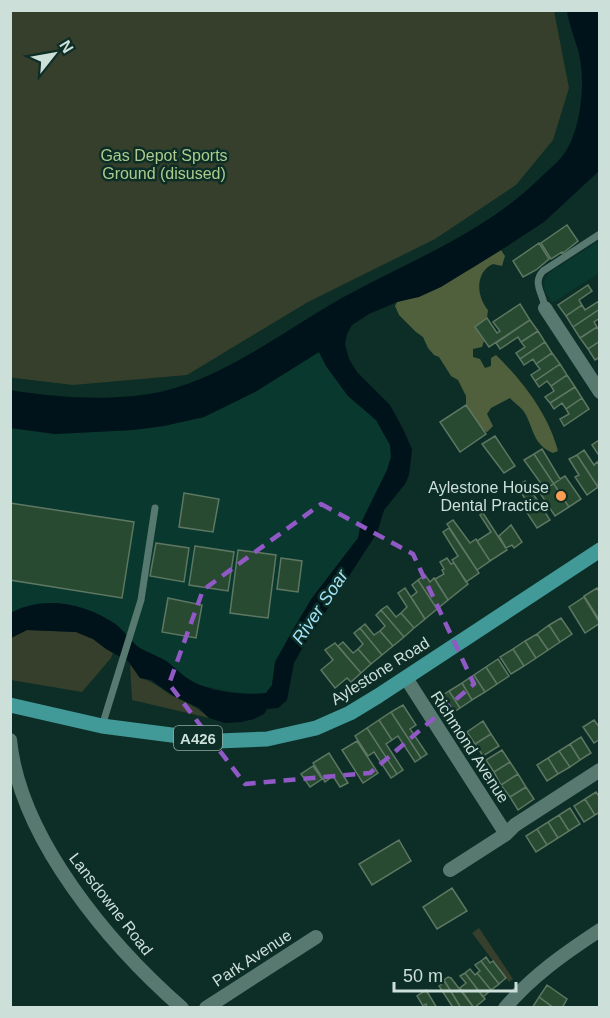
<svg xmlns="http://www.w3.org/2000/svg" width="610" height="1018" font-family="Helvetica,sans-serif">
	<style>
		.built { fill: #09382e }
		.green { fill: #363f2b }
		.forest { fill: #50603c }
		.water { fill: #00121a }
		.building { fill: #284a31; stroke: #5e7763; stroke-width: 1.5 }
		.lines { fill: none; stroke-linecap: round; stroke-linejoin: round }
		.lane { stroke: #57796f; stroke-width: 7 }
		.street { stroke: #57796f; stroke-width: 14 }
		.primary { stroke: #419998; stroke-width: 15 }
		.marked { fill: none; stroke: #9059c6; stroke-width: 4.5; stroke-dasharray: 12 8; stroke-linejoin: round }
		.poi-dot { fill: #fb9e52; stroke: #0c2e26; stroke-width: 2 }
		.labels { text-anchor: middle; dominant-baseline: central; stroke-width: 5; stroke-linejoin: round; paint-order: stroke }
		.shield { fill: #0c2e26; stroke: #93aaa3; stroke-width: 1.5 }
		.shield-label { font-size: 15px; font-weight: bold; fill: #cddfd9 }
		.park-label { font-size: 16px; fill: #aeca8c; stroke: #0c2e26 }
		.poi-label { font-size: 16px; fill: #cddfd9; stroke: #0c2e26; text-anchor: end }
		.street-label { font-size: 16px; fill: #cddfd9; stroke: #0c2e26 }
		.water-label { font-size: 18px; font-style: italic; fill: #a2e2f8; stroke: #0c2e26 }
	</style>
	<rect width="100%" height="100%" fill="#0c2e26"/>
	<path class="built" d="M 599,241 L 599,273 L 552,303 L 544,289 L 545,279 L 549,273 Z
		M 319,352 L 326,366 L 348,396 L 376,420 L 390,445 L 391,457 L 387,470 L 361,523 L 358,538 L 312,598 L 294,628 L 275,662 L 272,685 L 266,693 L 251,695 L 202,686 L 182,676 L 163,659 L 138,647 L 116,624 L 22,607 L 11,613 L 10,428 L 55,434 L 133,430 L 164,426 L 204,417 L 255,392 Z"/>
	<path class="green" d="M 10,11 L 554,11 L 569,88 L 553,140 L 516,185 L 435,239 L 308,302 L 187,375 L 73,385 L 15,378 L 10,377 Z
		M 27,630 L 76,632 L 93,639 L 113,653 L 111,658 L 82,692 L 11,680 L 11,638 Z
		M 130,664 L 140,678 C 153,681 161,689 173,696 C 186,703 198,707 209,718 L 132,700 Z
		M 479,928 L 513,979 L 509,982 L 472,933 Z"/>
	<path class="forest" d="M 501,250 L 505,256 L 502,266 L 493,264 C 475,272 476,296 488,310 L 487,318 L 475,327 L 484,341 L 482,347 L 473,349 L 473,357 L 480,359 L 485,368 L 491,366 L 491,358 L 496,355 C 522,380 549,415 558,451 L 553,453 C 534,445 534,431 526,415 C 522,407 515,404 510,398 L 491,408 L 487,414 L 493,426 L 487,432 L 483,431 L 466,405 L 466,396 L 458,380 L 451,376 L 439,357 L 434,355 L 428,348 L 423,337 L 416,332 L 399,315 L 395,306 L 397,302 C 436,292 467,271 501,250 Z"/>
	<path class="water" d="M 567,11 L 599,11 L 599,171 L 544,222 L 501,250 L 441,287 L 419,297 L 397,302 L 369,314 L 352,325 L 347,334 L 345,344 L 349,359 L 357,372 L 390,405 L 403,429 L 412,449 L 409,475 L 405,484 L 384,510 L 377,533 L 304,645 L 294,663 L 287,700 L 278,708 L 267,709 L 264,714 L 254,719 L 241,722 L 225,723 L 209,718 L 199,708 L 172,695 L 151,680 L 140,678 L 128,661 L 106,649 L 93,639 L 76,632 L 27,630 L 11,638 L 11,613 C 43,595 84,603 114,623 C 123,629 129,639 137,646 C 146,653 160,656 169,663 C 180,672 189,682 203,686 C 222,693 246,695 266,693 L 272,685 L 275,662 L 294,628 L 312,598 L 358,538 L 361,523 L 387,470 L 391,457 L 390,445 L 376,420 L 348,396 L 326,366 L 319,352 L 255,392 L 204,417 L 164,426 L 133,430 L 55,434 L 11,428 L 10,390 C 57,398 118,402 164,391 C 228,375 284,331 340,299 C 407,262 482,234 538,180 C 547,171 559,162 566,151 C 582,126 586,77 578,50 C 574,36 569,24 567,11 Z"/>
	<path class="building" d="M 567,225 L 578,241 L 563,253 L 562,252 L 551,259 L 541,243 Z
		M 539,243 L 549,259 L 536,270 L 523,277 L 513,261 Z
		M 588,285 L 592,291 L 579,300 L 582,305 L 566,316 L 558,305 Z
		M 599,301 L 600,309 L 573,327 L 566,316 L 582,305 L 585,310 Z
		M 520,304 L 530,320 L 489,347 L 475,327 L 487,318 L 497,333 L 500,331 L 493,322 Z
		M 600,309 L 600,318 L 594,322 L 597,327 L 580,338 L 573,327 Z
		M 530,320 L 538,331 L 521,342 L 518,337 L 500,349 L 496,343 Z
		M 597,327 L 600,331 L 600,341 L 588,349 L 580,338 Z
		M 538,331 L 545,342 L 520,359 L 516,353 L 525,347 L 521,342 Z
		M 600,341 L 600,357 L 595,360 L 588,349 Z
		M 545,342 L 552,353 L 536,364 L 533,359 L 524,365 L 520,359 Z
		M 552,353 L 560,364 L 535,381 L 531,375 L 540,369 L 536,364 Z
		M 560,364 L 567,375 L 551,386 L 547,381 L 539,387 L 535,381 Z
		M 567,375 L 575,387 L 550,403 L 545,397 L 554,391 L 551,386 Z
		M 575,387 L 582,398 L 566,409 L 562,403 L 554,409 L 550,403 Z
		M 582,398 L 589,409 L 564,426 L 560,419 L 569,414 L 566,409 Z
		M 466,405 L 486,434 L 460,452 L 440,422 Z
		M 495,436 L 515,466 L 504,473 L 482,444 Z
		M 599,440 L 600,440 L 600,457 L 592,445 Z
		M 542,449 L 560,479 L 565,476 L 581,499 L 569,507 L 534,454 Z
		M 584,450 L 594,465 L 597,462 L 600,466 L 598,487 L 577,455 Z
		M 534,454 L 569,507 L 555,516 L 540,493 L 545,489 L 524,460 Z
		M 577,455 L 598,487 L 587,495 L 575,477 L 579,475 L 569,459 Z
		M 565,476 L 581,499 L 555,516 L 540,493 Z
		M 525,481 L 550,520 L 537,528 L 524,508 L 529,505 L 517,486 Z
		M 184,493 L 219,499 L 213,532 L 179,527 Z
		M 10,503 L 134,522 L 122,598 L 10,580 Z
		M 483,513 L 507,550 L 490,561 L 477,541 L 491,532 L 480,515 Z
		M 453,520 L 470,543 L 476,539 L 490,561 L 477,570 L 447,524 Z
		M 511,525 L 522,542 L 514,548 L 512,545 L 506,548 L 499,536 Z
		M 449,528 L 479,573 L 466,582 L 452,560 L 458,556 L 443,532 Z
		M 156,543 L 189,548 L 184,582 L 150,576 Z
		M 195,546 L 234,552 L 228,591 L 189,585 Z
		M 238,550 L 276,555 L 268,618 L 230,613 Z
		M 281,558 L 302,561 L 298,592 L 277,589 Z
		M 447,558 L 451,564 L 454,563 L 468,584 L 448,600 L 435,579 L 444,574 L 442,570 L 444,569 L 440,562 Z
		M 425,575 L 430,582 L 434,578 L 448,600 L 437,609 L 418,580 Z
		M 418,580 L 437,609 L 425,619 L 411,597 L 417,592 L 412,585 Z
		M 405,588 L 425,619 L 414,628 L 401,613 L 407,607 L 398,593 Z
		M 597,588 L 600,593 L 600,621 L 584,596 Z
		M 584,597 L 600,623 L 585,633 L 569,607 Z
		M 168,598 L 202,605 L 196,638 L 162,632 Z
		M 387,606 L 396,617 L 401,613 L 414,628 L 404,637 L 381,610 Z
		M 381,610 L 404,637 L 393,646 L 380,631 L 385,626 L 376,615 Z
		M 561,618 L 572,634 L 560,642 L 549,625 Z
		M 365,624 L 374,635 L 380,631 L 393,646 L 382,655 L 360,628 Z
		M 549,625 L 560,642 L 548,650 L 537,634 Z
		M 360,628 L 382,655 L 371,664 L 358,649 L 363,644 L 354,633 Z
		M 537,634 L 548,650 L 536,658 L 525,641 Z
		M 525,641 L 536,658 L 524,666 L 513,649 Z
		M 343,642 L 353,653 L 358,649 L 371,664 L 361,673 L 338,646 Z
		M 335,643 L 361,673 L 351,682 L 347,678 L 335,688 L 321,670 L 333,660 L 325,650 Z
		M 513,649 L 524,666 L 511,674 L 500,657 Z
		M 498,659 L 509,676 L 497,684 L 486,667 Z
		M 486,667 L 497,684 L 485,692 L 474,675 Z
		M 474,675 L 485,692 L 472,700 L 462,683 Z
		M 462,683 L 472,700 L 460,708 L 449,691 Z
		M 449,691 L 460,708 L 448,716 L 437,699 Z
		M 403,705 L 416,725 L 410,729 L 427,754 L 421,758 L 391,712 Z
		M 391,712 L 421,758 L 415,762 L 398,736 L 392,740 L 379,720 Z
		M 379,720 L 392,740 L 386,744 L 403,770 L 397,774 L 367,728 Z
		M 594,720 L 600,728 L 600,739 L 594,743 L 583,727 Z
		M 483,721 L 491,734 L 475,744 L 467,732 Z
		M 367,728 L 397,774 L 391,778 L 374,752 L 368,756 L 355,736 Z
		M 491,734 L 499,746 L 483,756 L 475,744 Z
		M 581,737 L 591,753 L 580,760 L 570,744 Z
		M 357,741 L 378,773 L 363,783 L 342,750 Z
		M 570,744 L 580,760 L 570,767 L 559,751 Z
		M 502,750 L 510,762 L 494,772 L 486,760 Z
		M 559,751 L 570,767 L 558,774 L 548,758 Z
		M 329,753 L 348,783 L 340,787 L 333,776 L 325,782 L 313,763 Z
		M 548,758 L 558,774 L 547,781 L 537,765 Z
		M 510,762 L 518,774 L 501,785 L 494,772 Z
		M 313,766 L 322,779 L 310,787 L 301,774 Z
		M 518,774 L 526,787 L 510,797 L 501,785 Z
		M 526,787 L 534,799 L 518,810 L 510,797 Z
		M 596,792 L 600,798 L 600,812 L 595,815 L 585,799 Z
		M 585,799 L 595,815 L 584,822 L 574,806 Z
		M 570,808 L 580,824 L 569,831 L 559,815 Z
		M 559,815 L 569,831 L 558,838 L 548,822 Z
		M 548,822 L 558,838 L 547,845 L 537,829 Z
		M 537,829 L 547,845 L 536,852 L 526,836 Z
		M 399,840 L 411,861 L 372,885 L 359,864 Z
		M 452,888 L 467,911 L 437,929 L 423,907 Z
		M 486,957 L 490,963 L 493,961 L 506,978 L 499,984 L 481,961 Z
		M 481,961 L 499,984 L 491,990 L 477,973 L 480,971 L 475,965 Z
		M 470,969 L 475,975 L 477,973 L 491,990 L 483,997 L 465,973 Z
		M 465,973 L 485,999 L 474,1008 L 460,988 L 466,983 L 460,976 Z
		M 448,977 L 451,978 L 474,1008 L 461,1008 L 444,980 Z
		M 445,982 L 461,1008 L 450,1008 L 452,1006 L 439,986 Z
		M 547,985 L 567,999 L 562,1008 L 554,1008 L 539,997 Z
		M 426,990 L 437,1008 L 427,1008 L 426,1004 L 423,1006 L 417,996 Z
		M 539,997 L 554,1008 L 532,1008 Z"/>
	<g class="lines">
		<path class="lane" d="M 545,308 C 543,293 532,283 543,271 L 600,234
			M 102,726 L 141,600 L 155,508"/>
		<path class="street" d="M 545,308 L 600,392
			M 406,678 L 506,834
			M 10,740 C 20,839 110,945 182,1008
			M 450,870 L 506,834 L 515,825 L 600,770
			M 206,1008 L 316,937
			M 505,1008 C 532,976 565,953 600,930"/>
		<path class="primary" d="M 10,705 L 102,726 L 218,741 L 267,739 L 316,728 L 350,713 L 378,696 L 600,550"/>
	</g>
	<path class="marked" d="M 321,504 L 413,554 L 474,684 L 370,773 L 245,784 L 169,684 L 203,590 Z"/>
	<circle class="poi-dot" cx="561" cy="496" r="6"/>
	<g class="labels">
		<rect class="shield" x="174" y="726" width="48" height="24" rx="4.5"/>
		<g class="shield-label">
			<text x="198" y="738">A426</text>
		</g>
		<g class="park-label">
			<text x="164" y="155">Gas Depot Sports<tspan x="164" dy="18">Ground (disused)</tspan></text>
		</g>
		<g class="poi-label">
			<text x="549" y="487">Aylestone House<tspan x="549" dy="18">Dental Practice</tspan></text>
		</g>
		<g class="street-label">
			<text transform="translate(380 671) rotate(-32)">Aylestone Road</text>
			<text transform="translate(470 747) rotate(57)">Richmond Avenue</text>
			<text transform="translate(111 904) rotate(52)">Lansdowne Road</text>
			<text transform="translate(252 958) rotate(-33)">Park Avenue</text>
		</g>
		<g class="water-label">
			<text transform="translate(320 607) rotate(-56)">River Soar</text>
		</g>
	</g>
	<rect width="610" height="1018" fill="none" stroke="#cddfd9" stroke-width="24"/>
	<g transform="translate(54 54) rotate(59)" stroke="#0c2e26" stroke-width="4.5" paint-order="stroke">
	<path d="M0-4.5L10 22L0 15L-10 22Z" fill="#cddfd9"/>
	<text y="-9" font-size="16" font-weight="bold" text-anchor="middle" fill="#cddfd9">N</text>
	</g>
	<path d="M394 982v9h122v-9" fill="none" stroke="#cddfd9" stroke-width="3"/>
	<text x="403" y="982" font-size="18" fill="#cddfd9" stroke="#0c2e26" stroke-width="4.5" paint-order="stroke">50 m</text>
</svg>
